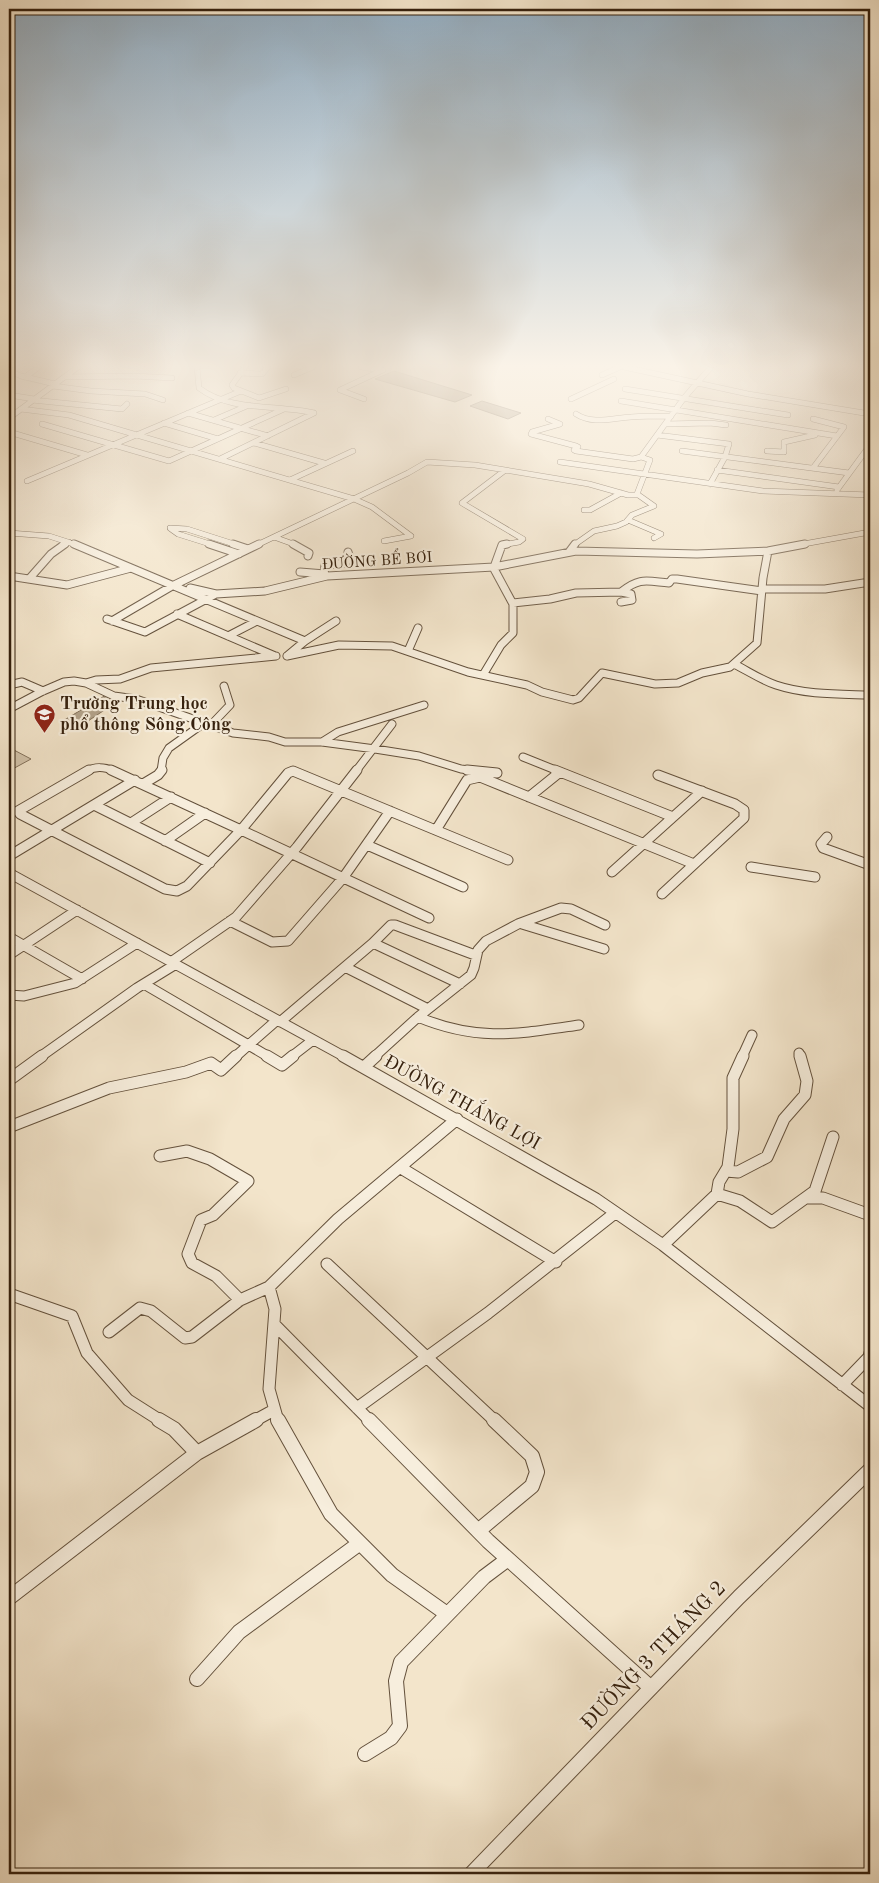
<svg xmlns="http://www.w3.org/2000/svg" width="879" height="1883" font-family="'Old Standard TT',serif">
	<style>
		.green { fill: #d3c4ab; stroke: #84725c }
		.water { fill: #b2a28a; stroke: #806e58 }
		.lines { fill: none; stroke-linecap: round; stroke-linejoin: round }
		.minor-far4-casing { stroke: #64513c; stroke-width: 6 }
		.minor-far3-casing { stroke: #64513c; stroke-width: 9 }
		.minor-far2-casing { stroke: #64513c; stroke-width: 11 }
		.minor-far1-casing { stroke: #64513c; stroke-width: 13 }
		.minor-casing { stroke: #64513c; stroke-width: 16 }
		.minor-far4 { stroke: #f7eedd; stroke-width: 5 }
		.minor-far3 { stroke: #f7eedd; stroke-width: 7 }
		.minor-far2 { stroke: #f7eedd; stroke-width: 9 }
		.minor-far1 { stroke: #f7eedd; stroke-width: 11 }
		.minor { stroke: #f7eedd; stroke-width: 14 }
		.labels { text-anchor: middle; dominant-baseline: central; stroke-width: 4.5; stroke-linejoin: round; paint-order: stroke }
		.far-street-label { font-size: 15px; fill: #35200d; stroke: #f7eedd }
		.poi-label { font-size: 18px; font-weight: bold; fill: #35200d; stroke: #f7eedd; text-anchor: start }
		.street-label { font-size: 18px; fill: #35200d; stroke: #f7eedd }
		.near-street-label { font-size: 21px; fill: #35200d; stroke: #f7eedd }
	</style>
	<rect width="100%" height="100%" fill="#f3e5cb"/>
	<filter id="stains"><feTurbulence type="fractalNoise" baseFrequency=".004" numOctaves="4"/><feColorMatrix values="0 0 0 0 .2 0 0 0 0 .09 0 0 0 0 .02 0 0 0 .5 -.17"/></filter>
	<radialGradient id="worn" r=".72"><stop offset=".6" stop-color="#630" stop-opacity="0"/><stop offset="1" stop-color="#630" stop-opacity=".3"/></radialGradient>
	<path class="green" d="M 12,749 L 31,759 L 9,771 L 9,751 Z"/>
	<path class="water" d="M 394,371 L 472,395 L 455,402 L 375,379 Z
		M 482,401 L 521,413 L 508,419 L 470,406 Z
		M 106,695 L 118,701 L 76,729 L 61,722 Z"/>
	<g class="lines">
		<defs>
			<path id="minor-far4" d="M 197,367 L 199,388 C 230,412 277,404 314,413
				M 245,367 L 232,385 L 234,388 L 259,398 L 286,389
				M 361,367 L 381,370
				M 624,367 L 748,394 L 870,414
				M 9,371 L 21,376 L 55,384
				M 240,373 L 262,374 L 268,367
				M 294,375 L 313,367
				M 602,375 L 620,367
				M 25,377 L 39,367
				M 65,377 L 134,376 L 172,378
				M 53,386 L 91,391 L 145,394 L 163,400
				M 625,389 L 788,415
				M 9,395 L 34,399
				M 364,399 L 340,390 L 383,370
				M 571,399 L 614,379
				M 32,400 L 122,409 L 127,404
				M 621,401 L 837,436
				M 21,409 L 69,415 L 354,499 L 372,507 L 411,536 L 384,541
				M 188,413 L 268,436
				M 576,414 C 593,425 612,418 631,417 C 644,416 658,416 671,416
				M 9,418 L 78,367
				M 548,419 L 560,424 L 532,432 L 531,434 L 576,446 L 578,447 L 574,450 L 576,451 L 633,459 L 641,457 L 684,398 L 711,367
				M 813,419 L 844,427 L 813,468
				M 214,420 L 249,405
				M 164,423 L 218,439
				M 42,424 L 169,461 L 284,409
				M 666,424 L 710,423 L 726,425
				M 9,432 L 87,455
				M 657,435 L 729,444 L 725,457 L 710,484
				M 254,443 L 324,463
				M 682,451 L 849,473
				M 767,451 L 784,452 L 784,442 L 815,435
				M 220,459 L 314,413
				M 560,462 L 763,491 L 870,495
				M 717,470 L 839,487
				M 290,480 L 353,451
				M 27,481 L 241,391
				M 837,490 L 870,445
				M 584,510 L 590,510 L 621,493
				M 628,520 L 661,534 L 654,538
				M 170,528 L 187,529 L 237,545
				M 171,529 L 178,534 L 213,545
				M 9,533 L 49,536 L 77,545
				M 274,537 L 296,545
				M 62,545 L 69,542
				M 257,545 L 408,473 L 427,462 L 475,465 L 589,484 L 628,495 L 638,495
				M 502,545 L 519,542 L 523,539 L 462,503 L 504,471
				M 574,545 L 594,531 L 617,526 L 626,522 L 632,515 L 654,506 L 637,494 L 650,460 L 641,457
				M 798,545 L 870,532"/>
			<path id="minor-far3" d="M 74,544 L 305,641
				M 209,544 L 239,554
				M 233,544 L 248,549
				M 293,544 L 309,553 L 308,556
				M 569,552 L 575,544
				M 494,567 L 502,545 L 507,544
				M 300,572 L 325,574
				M 324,574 L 325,565 L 346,563 L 349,555 L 348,552
				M 9,576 L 67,585 L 131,568
				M 29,579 L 51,554 L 65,544
				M 190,588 L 216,594
				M 762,589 L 825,589 L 870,582
				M 621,602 L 632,600 L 631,594 L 621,592 C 640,577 646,581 669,583 L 672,579 L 677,579 L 762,591
				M 513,603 L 550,599 L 576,593 L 621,592
				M 177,614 L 275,656
				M 107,619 L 145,632 L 216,594 L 265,591 L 327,576 L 494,567 L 576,551 L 697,554 L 768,551 L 805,544
				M 112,621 L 172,586 L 259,544
				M 228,636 L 257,621
				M 408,651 L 418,628
				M 287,656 L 339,645 L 392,646 L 468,672 L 527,685 L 542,692 L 573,700 L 579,698 L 602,673 L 655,684 L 678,683 L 702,673 L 730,667 L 757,643 L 763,578 L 768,551
				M 287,656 L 305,641 L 336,621
				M 734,664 C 748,671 761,680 776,685 C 806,695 839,694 870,695
				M 483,675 L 501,645 L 513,633 L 513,604 L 493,567
				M 86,683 L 96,680 L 120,679 L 151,668 L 276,656
				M 9,685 L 22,682 L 43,691
				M 9,709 L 43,691 L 64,682 L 74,681 L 86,683 L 114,696 L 136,699 L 233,733 L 269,737 L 285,742 L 322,742 L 375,749 L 419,756 L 461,769 L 478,771
				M 211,725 L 230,705 L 224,686
				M 322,742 L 338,732 L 424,705
				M 523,757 L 558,771
				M 87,771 C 96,766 104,767 114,771
				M 161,771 L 163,758 L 169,748 L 204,723
				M 356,771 L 392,724"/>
			<path id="minor-far2" d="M 89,770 L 18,811 L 20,814 L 165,889 L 177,891 L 187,886 L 241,830
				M 111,770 L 241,830
				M 467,770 L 497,773
				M 555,770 L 673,817
				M 658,775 L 735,804 L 744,810 L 744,818 L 662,894
				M 143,784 L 158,775 L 162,770
				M 529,797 L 560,772
				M 94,805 L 210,863
				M 131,823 L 171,797
				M 241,830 L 429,918
				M 241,830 L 288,773 L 293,771 L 508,860
				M 436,830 L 467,780 L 480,777 L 694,864
				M 827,837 L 821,844 L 823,848 L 870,865
				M 165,841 L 205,813
				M 367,845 L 463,887
				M 9,856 L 135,780
				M 751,867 L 815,877
				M 612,872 L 702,791
				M 9,873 L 345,1057
				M 230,921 L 272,942 L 288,941 L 343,878 L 390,811
				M 522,924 L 604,949
				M 9,937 L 82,979
				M 9,955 L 77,910
				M 171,962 L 236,917 L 297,847 L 357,770
				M 345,967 L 428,1009
				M 144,984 L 269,1057
				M 460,984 L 373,943 L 391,925 L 395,925 L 475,955
				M 9,995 L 24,996 L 75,983 L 137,943
				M 418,1017 C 478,1042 517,1034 579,1025
				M 280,1022 L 373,943
				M 799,1053 L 800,1057
				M 40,1057 L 137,988 L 176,964
				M 235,1057 L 277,1020
				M 291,1057 L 313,1040
				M 374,1057 L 418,1017 L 471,975 L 474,968 L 478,950 L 486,941 L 518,924 L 561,908 L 571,909 L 605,925
				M 742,1057 L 752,1035"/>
			<path id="minor-far1" d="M 267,1056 L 282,1065 L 293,1056
				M 343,1056 L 596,1199 L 663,1245 L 870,1406
				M 364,1067 L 376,1056
				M 9,1080 L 42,1056
				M 9,1127 L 109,1088 L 186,1072 L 211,1063 L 221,1070 L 236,1056
				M 160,1156 L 187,1151 L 210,1159 L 248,1181 L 213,1215 L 201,1220 L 188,1254 L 192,1263 L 216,1276 L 240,1300
				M 401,1168 L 556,1262
				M 726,1171 L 738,1172 L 767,1157 L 784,1119 L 805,1095 L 807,1081 L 800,1056
				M 717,1194 L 740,1201 L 772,1222 L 815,1191 L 833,1137
				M 808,1198 L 823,1198 L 870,1215
				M 663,1245 L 717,1194 L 719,1182 L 728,1167 L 733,1129 L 733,1078 L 743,1056
				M 327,1264 L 495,1421
				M 269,1287 L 275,1309 L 269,1389 L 278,1421
				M 9,1294 L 72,1316 L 87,1353 L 128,1400 L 161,1421
				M 274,1324 L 370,1421
				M 109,1332 L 140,1308 L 151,1311 L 185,1338 L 192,1337 L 240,1300 L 269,1287 L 338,1219 L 457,1119
				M 842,1385 L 869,1357 L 870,1353
				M 357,1408 L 488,1313 L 615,1213
				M 254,1421 L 274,1410"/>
			<path id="minor" d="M 159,1420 L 174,1429 L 197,1453
				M 278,1420 L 331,1514 L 392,1575 L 447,1614
				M 369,1420 L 488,1541 L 650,1687
				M 478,1531 L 532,1486 L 537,1472 L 532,1456 L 494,1420
				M 9,1598 L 197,1453 L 256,1420
				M 197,1679 L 239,1632 L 360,1543
				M 365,1754 L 391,1738 L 400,1726 L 396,1681 L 401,1662 L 484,1577 L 508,1559
				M 471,1874 L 739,1597 L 870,1470"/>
		</defs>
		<use href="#minor-far4" class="minor-far4-casing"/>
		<use href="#minor-far3" class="minor-far3-casing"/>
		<use href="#minor-far2" class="minor-far2-casing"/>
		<use href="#minor-far1" class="minor-far1-casing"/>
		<use href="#minor" class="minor-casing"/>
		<use href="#minor-far4" class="minor-far4"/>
		<use href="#minor-far3" class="minor-far3"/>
		<use href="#minor-far2" class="minor-far2"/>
		<use href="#minor-far1" class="minor-far1"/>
		<use href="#minor" class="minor"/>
	</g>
	<linearGradient id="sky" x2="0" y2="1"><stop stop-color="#92adc2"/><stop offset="0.58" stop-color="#faf3e8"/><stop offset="1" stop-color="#faf3e8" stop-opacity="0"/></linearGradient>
	<rect width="879" height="631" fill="url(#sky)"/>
	<defs>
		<symbol id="school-pin" viewBox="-11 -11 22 30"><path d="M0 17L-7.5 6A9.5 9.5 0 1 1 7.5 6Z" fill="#8f2418" stroke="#f7eedd"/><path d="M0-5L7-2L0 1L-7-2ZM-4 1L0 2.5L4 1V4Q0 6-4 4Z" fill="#fff"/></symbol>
	</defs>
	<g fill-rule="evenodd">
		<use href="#school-pin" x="32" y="702" width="25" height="34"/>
	</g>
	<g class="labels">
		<g class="far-street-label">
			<text transform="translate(377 562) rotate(-4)">ĐƯỜNG BỂ BƠI</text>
		</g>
		<g class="poi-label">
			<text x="60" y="704">Trường Trung học<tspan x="60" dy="21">phổ thông Sông Công</tspan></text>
		</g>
		<g class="street-label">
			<text transform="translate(462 1103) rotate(29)">ĐƯỜNG THẮNG LỢI</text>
		</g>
		<g class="near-street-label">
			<text transform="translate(654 1656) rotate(-46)">ĐƯỜNG 3 THÁNG 2</text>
		</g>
	</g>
	<rect width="879" height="1883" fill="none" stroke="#f3e5cb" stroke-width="30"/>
	<rect x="10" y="10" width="859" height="1863" fill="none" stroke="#35200d" stroke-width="2.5"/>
	<rect x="15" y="15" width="849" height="1853" fill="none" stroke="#35200d"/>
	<rect width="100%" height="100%" filter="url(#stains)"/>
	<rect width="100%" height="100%" fill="url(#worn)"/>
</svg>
